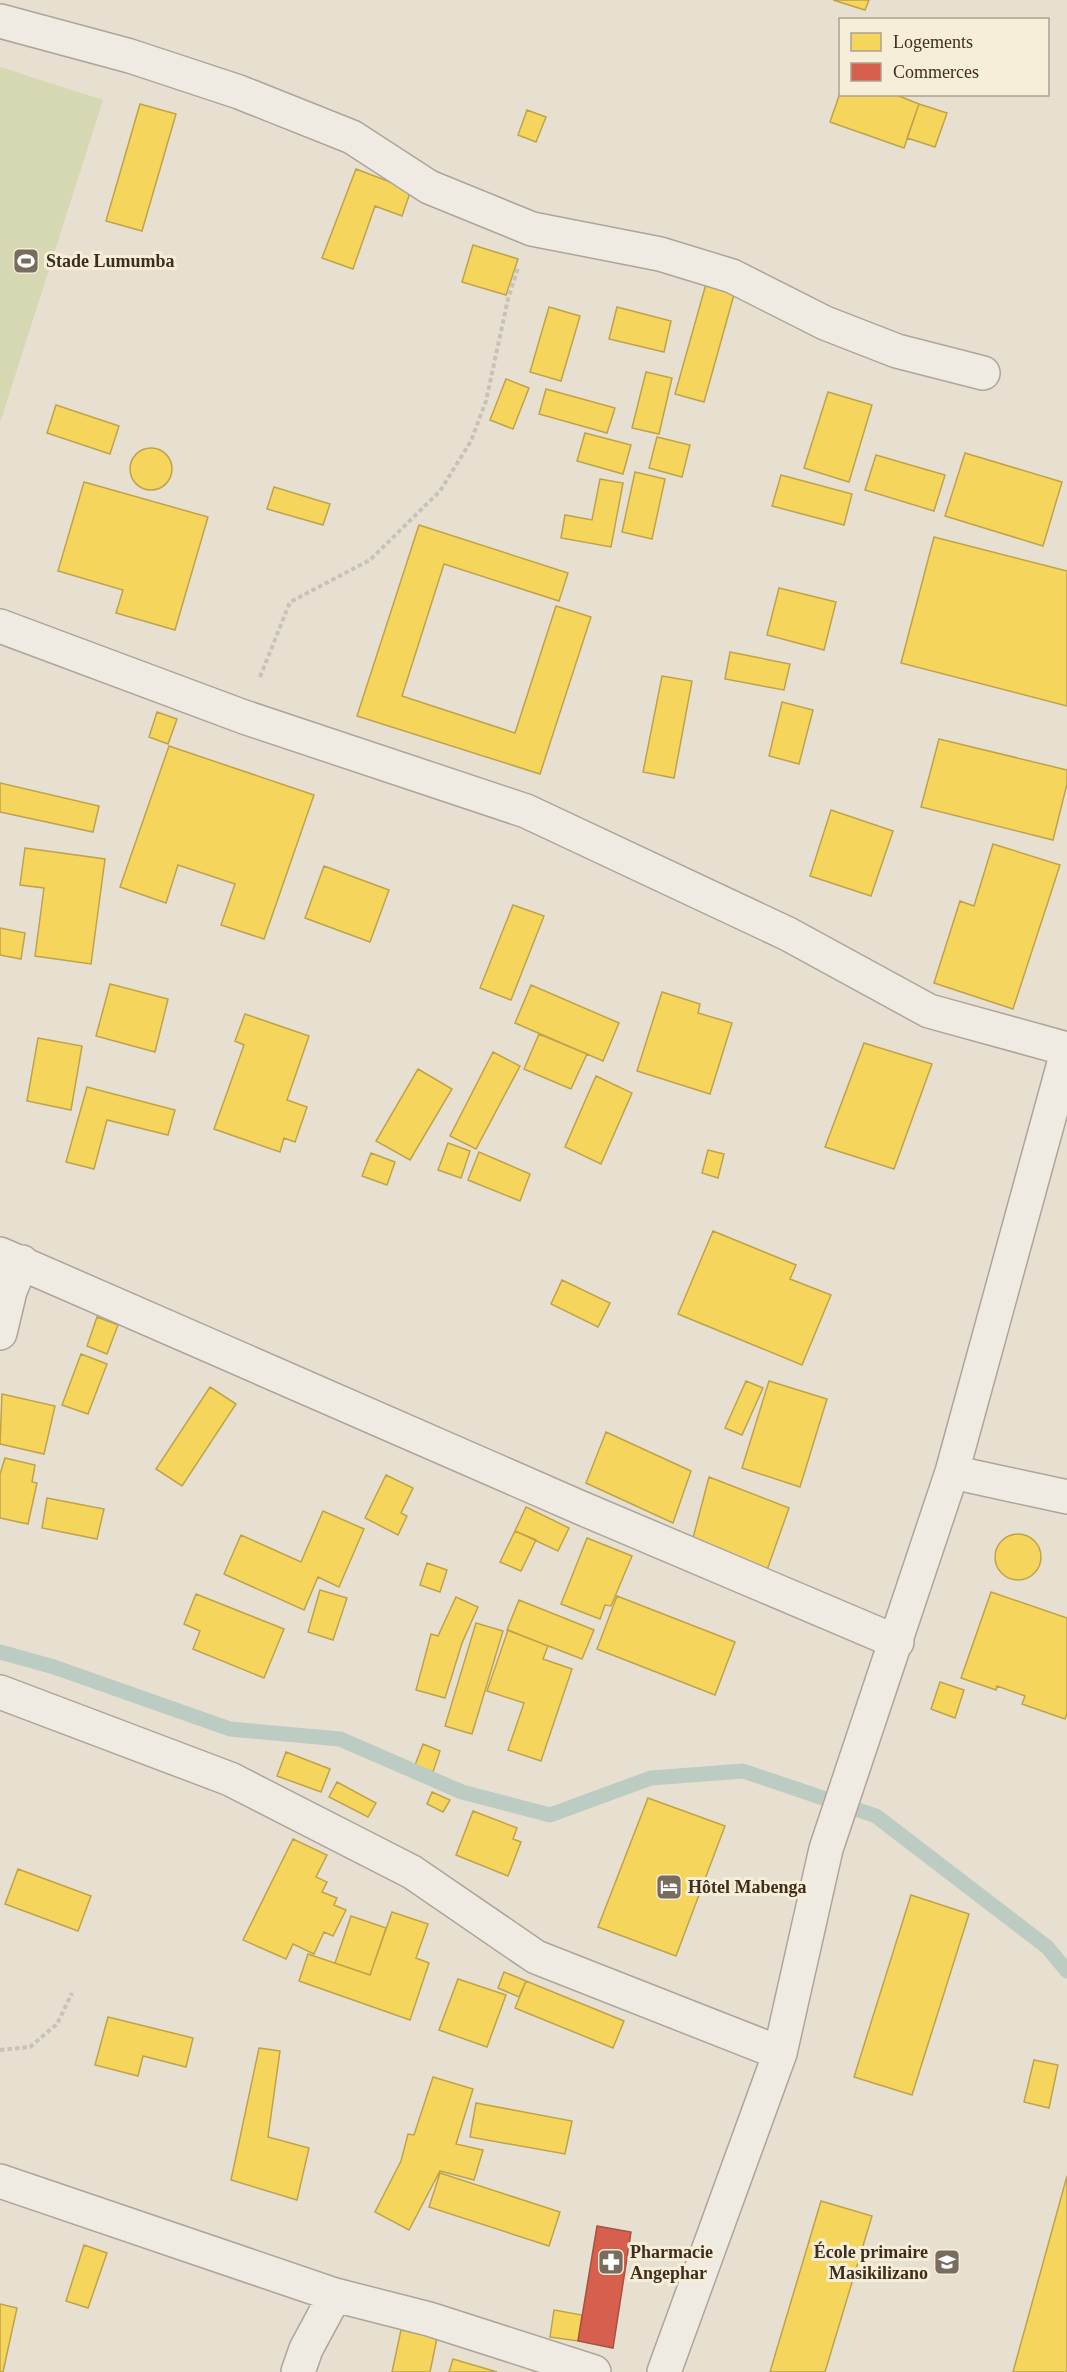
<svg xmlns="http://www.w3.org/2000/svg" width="1067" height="2372" font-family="'Times New Roman',serif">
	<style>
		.green { fill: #d6d7b3 }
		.homes { fill: #f6d55c; stroke: #bea34a; stroke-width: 1.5 }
		.shops { fill: #d6604d; stroke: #a85140; stroke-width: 1.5 }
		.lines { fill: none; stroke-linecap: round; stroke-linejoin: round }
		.stream { stroke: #bcccc2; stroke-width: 15 }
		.minor-casing { stroke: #ada599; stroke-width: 36 }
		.path { stroke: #c8c2b9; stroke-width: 4; stroke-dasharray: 4.5 3; stroke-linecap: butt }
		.minor { stroke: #efebe3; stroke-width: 33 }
		.labels { text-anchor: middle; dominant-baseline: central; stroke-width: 6; stroke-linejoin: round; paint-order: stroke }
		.poi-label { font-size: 18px; font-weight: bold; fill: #3d2e20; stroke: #f7eed8; text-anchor: start }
	</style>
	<rect width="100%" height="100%" fill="#e7e0d1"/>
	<path class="green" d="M 0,67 L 103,100 L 0,423 Z"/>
	<path class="homes" d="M 833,0 L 869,0 L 865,10 Z
		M 840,93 L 894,94 L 919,104 L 904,148 L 830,122 Z
		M 140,104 L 176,114 L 142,231 L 106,221 Z
		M 919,104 L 947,113 L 935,147 L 907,138 Z
		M 527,110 L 546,117 L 536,142 L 518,135 Z
		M 356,169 L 411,190 L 402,216 L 375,206 L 353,269 L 322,258 Z
		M 473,245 L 518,259 L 506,295 L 462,282 Z
		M 706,284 L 735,291 L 704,402 L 675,394 Z
		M 549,307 L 580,316 L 561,381 L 530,372 Z
		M 617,307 L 671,321 L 664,352 L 609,339 Z
		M 646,372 L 672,378 L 659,434 L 632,428 Z
		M 506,379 L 529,388 L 513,429 L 490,420 Z
		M 546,389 L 615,408 L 607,433 L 539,414 Z
		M 828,392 L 872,405 L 849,482 L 804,468 Z
		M 56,405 L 119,426 L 110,454 L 47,433 Z
		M 585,433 L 631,445 L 623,474 L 577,461 Z
		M 657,437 L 690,445 L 682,477 L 649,468 Z
		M130 469a21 21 0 1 1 42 0a21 21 0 1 1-42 0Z
		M 965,453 L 1062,482 L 1043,546 L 945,516 Z
		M 876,455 L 945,475 L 934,511 L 865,490 Z
		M 635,472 L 665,479 L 652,539 L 622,532 Z
		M 781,475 L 852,494 L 844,525 L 772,506 Z
		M 600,479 L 623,483 L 611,547 L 561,538 L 565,515 L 592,520 Z
		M 84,482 L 208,517 L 175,630 L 116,613 L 123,590 L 58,571 Z
		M 274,487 L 330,504 L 323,525 L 267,509 Z
		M 419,525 L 568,573 L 559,601 L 444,564 L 402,696 L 515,733 L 556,606 L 591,617 L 540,774 L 357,716 Z
		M 934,537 L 1067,571 L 1067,706 L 901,663 Z
		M 779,588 L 836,602 L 824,650 L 767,635 Z
		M 730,652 L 790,664 L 784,690 L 725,679 Z
		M 662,676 L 692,681 L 674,778 L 643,772 Z
		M 782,702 L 813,710 L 799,764 L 769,756 Z
		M 157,712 L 177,719 L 168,744 L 149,737 Z
		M 939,739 L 1067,770 L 1067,784 L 1053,840 L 921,807 Z
		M 169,746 L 314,795 L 264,939 L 221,925 L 235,884 L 178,865 L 166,903 L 120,887 Z
		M 0,783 L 99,806 L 93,832 L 0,812 Z
		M 831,810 L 893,831 L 871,896 L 810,876 Z
		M 993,844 L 1060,865 L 1013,1009 L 934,983 L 960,901 L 974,906 Z
		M 25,848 L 105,859 L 91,964 L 35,956 L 44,888 L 20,885 Z
		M 324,866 L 389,890 L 370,942 L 305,918 Z
		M 513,905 L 544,916 L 511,1000 L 480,988 Z
		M 0,928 L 25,933 L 21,959 L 0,955 Z
		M 110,984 L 168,999 L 155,1052 L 96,1036 Z
		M 531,985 L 619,1023 L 603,1061 L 515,1023 Z
		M 662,992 L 700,1004 L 698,1013 L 732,1023 L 710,1094 L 637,1071 Z
		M 245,1014 L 309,1036 L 287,1100 L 307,1107 L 295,1142 L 284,1138 L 280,1152 L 214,1129 L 244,1045 L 235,1041 Z
		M 539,1034 L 587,1054 L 571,1089 L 524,1069 Z
		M 38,1038 L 82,1046 L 71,1110 L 27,1101 Z
		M 864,1043 L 932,1064 L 894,1169 L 825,1147 Z
		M 493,1052 L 520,1066 L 476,1149 L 450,1136 Z
		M 418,1069 L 452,1089 L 410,1160 L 376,1141 Z
		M 596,1076 L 632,1093 L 601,1164 L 565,1147 Z
		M 87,1087 L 175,1110 L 168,1135 L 107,1120 L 94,1169 L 66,1162 Z
		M 448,1143 L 470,1151 L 461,1178 L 438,1170 Z
		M 708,1150 L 724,1154 L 718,1178 L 702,1173 Z
		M 479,1152 L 530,1174 L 520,1201 L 468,1180 Z
		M 371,1153 L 395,1162 L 387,1185 L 362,1176 Z
		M 713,1231 L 796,1265 L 790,1279 L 831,1295 L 802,1365 L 678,1314 Z
		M 562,1280 L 610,1303 L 598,1327 L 551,1304 Z
		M 97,1317 L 118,1325 L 107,1354 L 87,1346 Z
		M 81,1354 L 107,1364 L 88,1414 L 62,1405 Z
		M 746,1381 L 763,1388 L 742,1435 L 725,1428 Z
		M 769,1381 L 827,1399 L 800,1487 L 742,1468 Z
		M 210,1387 L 236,1404 L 182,1486 L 156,1469 Z
		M 2,1394 L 55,1406 L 44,1454 L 0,1444 Z
		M 606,1432 L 691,1471 L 673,1523 L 586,1483 Z
		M 5,1458 L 35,1465 L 32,1482 L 37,1483 L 28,1524 L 0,1518 L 0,1474 Z
		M 386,1475 L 413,1488 L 401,1513 L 407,1516 L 398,1535 L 365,1518 Z
		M 709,1477 L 789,1508 L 767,1570 L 693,1538 Z
		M 47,1498 L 104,1509 L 97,1539 L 42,1528 Z
		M 526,1507 L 569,1528 L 558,1551 L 515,1531 Z
		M 323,1511 L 364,1529 L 339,1587 L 318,1577 L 304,1610 L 224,1574 L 241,1535 L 301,1562 Z
		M 515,1531 L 536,1540 L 521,1571 L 500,1562 Z
		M995 1557a23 23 0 1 1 46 0a23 23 0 1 1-46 0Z
		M 587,1538 L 632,1556 L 611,1606 L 605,1605 L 600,1619 L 561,1604 Z
		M 427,1563 L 447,1570 L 440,1592 L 420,1585 Z
		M 320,1590 L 347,1598 L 333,1640 L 308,1632 Z
		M 991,1592 L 1067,1618 L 1067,1713 L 1065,1719 L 1022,1704 L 1025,1696 L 997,1686 L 996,1690 L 961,1678 Z
		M 196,1594 L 284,1629 L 264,1678 L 193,1649 L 200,1631 L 184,1624 Z
		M 617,1596 L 735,1642 L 715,1695 L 597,1649 Z
		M 456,1597 L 478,1607 L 462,1643 L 445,1698 L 416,1690 L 431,1634 L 438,1636 Z
		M 519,1600 L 594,1630 L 582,1659 L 507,1630 Z
		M 476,1623 L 503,1631 L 472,1734 L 445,1726 Z
		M 508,1630 L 548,1646 L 543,1659 L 572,1669 L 541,1761 L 508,1750 L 524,1703 L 487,1691 Z
		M 940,1682 L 964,1690 L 955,1718 L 931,1709 Z
		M 423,1744 L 440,1751 L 433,1772 L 415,1765 Z
		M 286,1752 L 330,1769 L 321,1792 L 277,1776 Z
		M 337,1782 L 376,1803 L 368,1817 L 329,1797 Z
		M 432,1792 L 450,1800 L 443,1812 L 427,1804 Z
		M 648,1798 L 725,1826 L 676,1956 L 598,1927 Z
		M 473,1811 L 517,1828 L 513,1839 L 521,1842 L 508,1876 L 456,1855 Z
		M 293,1839 L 327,1855 L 316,1877 L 327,1882 L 322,1892 L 337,1898 L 334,1905 L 346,1910 L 333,1936 L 324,1932 L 314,1954 L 293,1944 L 286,1959 L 243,1940 Z
		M 18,1869 L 91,1896 L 78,1931 L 5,1904 Z
		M 911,1895 L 969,1914 L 912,2095 L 854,2077 Z
		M 392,1912 L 428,1924 L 416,1958 L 429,1963 L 410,2020 L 299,1981 L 308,1954 L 370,1975 Z
		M 351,1916 L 386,1928 L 370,1975 L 335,1963 Z
		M 504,1972 L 526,1981 L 519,1997 L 498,1988 Z
		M 458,1979 L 506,1995 L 487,2047 L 439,2030 Z
		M 526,1981 L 624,2021 L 613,2048 L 515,2008 Z
		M 108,2017 L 193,2038 L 186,2067 L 143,2056 L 138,2076 L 95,2065 Z
		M 259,2048 L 280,2051 L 268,2137 L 309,2148 L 297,2200 L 231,2180 Z
		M 1034,2060 L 1058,2065 L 1049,2108 L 1024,2102 Z
		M 433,2077 L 473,2089 L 456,2144 L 483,2150 L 474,2180 L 440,2171 L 409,2230 L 375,2212 L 401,2161 L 408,2134 L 414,2135 Z
		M 476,2103 L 572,2121 L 565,2154 L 470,2137 Z
		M 440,2173 L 560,2212 L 549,2246 L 429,2207 Z
		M 1067,2176 L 1067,2372 L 1013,2372 Z
		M 821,2201 L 872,2216 L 825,2372 L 770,2372 Z
		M 84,2245 L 107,2253 L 88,2308 L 66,2301 Z
		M 0,2304 L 17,2308 L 3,2372 L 0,2372 Z
		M 554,2310 L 582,2315 L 578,2341 L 550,2337 Z
		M 401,2330 L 437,2338 L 430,2372 L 392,2372 Z
		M 453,2359 L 497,2372 L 449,2372 Z"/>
	<path class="shops" d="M 597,2226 L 631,2232 L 613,2348 L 578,2341 Z"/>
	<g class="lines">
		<path class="stream" d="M 0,1652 L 54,1667 L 230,1729 L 340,1739 L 462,1792 L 550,1815 L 651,1778 L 743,1771 L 876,1816 L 1047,1947 L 1067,1971"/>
		<defs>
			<path id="minor" d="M 0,21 L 130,56 L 239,92 L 352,137 L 429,187 L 532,229 L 660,254 L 732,276 L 825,323 L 897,351 L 983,373
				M 0,626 L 244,717 L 526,811 L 788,934 L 929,1011 L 1067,1049
				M 0,1254 L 579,1507 L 897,1642
				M 0,1333 L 10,1291 L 22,1262
				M 952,1472 L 1067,1497
				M 0,1692 L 230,1779 L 412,1872 L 536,1957 L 780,2053
				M 0,2181 L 335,2295 L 429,2319 L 594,2372
				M 298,2372 L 306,2349 L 335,2295
				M 664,2372 L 780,2053 L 826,1849 L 952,1472 L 1067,1052"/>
		</defs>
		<use href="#minor" class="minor-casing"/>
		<path class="path" d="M 260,677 L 290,602 L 370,560 L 440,491 L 471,441 L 486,401 L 508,299 L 518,268
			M 0,2050 L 30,2047 L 57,2024 L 72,1993"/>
		<use href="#minor" class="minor"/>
	</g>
	<defs>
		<symbol id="stadium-square" viewBox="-11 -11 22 22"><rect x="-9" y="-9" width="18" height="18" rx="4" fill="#786c5e" stroke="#f7eed8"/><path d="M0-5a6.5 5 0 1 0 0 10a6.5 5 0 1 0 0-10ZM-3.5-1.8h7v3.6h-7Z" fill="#fff"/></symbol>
		<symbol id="hotel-square" viewBox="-11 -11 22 22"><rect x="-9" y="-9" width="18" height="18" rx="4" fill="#786c5e" stroke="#f7eed8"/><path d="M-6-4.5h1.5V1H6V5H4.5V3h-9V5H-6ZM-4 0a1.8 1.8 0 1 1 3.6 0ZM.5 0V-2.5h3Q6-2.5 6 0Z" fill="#fff"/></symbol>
		<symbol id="pharmacy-square" viewBox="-11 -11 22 22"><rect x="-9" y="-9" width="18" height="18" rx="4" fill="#786c5e" stroke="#f7eed8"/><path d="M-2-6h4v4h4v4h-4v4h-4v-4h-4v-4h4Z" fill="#fff"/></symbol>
		<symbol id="school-square" viewBox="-11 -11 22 22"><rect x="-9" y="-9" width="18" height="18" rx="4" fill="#786c5e" stroke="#f7eed8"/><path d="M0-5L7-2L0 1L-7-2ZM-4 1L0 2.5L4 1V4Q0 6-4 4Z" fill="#fff"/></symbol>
	</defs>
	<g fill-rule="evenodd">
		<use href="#stadium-square" x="11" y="246" width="30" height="30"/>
		<use href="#hotel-square" x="654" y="1872" width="30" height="30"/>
		<use href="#pharmacy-square" x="596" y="2247" width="30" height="30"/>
		<use href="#school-square" x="932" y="2247" width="30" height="30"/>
	</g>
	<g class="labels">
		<g class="poi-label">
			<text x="46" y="261">Stade Lumumba</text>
			<text x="688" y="1887">Hôtel Mabenga</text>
			<text x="630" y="2252">Pharmacie<tspan x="630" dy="21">Angephar</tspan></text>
			<text x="928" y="2252" text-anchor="end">École primaire<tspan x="928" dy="21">Masikilizano</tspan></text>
		</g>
	</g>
	<rect x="839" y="18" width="210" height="78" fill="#f7eed8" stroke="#ada18e" stroke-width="1.5"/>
	<rect x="851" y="33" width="30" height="18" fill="#f6d55c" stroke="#ada18e" stroke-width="1.5"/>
	<text x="893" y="48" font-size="18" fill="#3d2e20">Logements</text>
	<rect x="851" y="63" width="30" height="18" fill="#d6604d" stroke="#ada18e" stroke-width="1.5"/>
	<text x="893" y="78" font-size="18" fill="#3d2e20">Commerces</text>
</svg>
